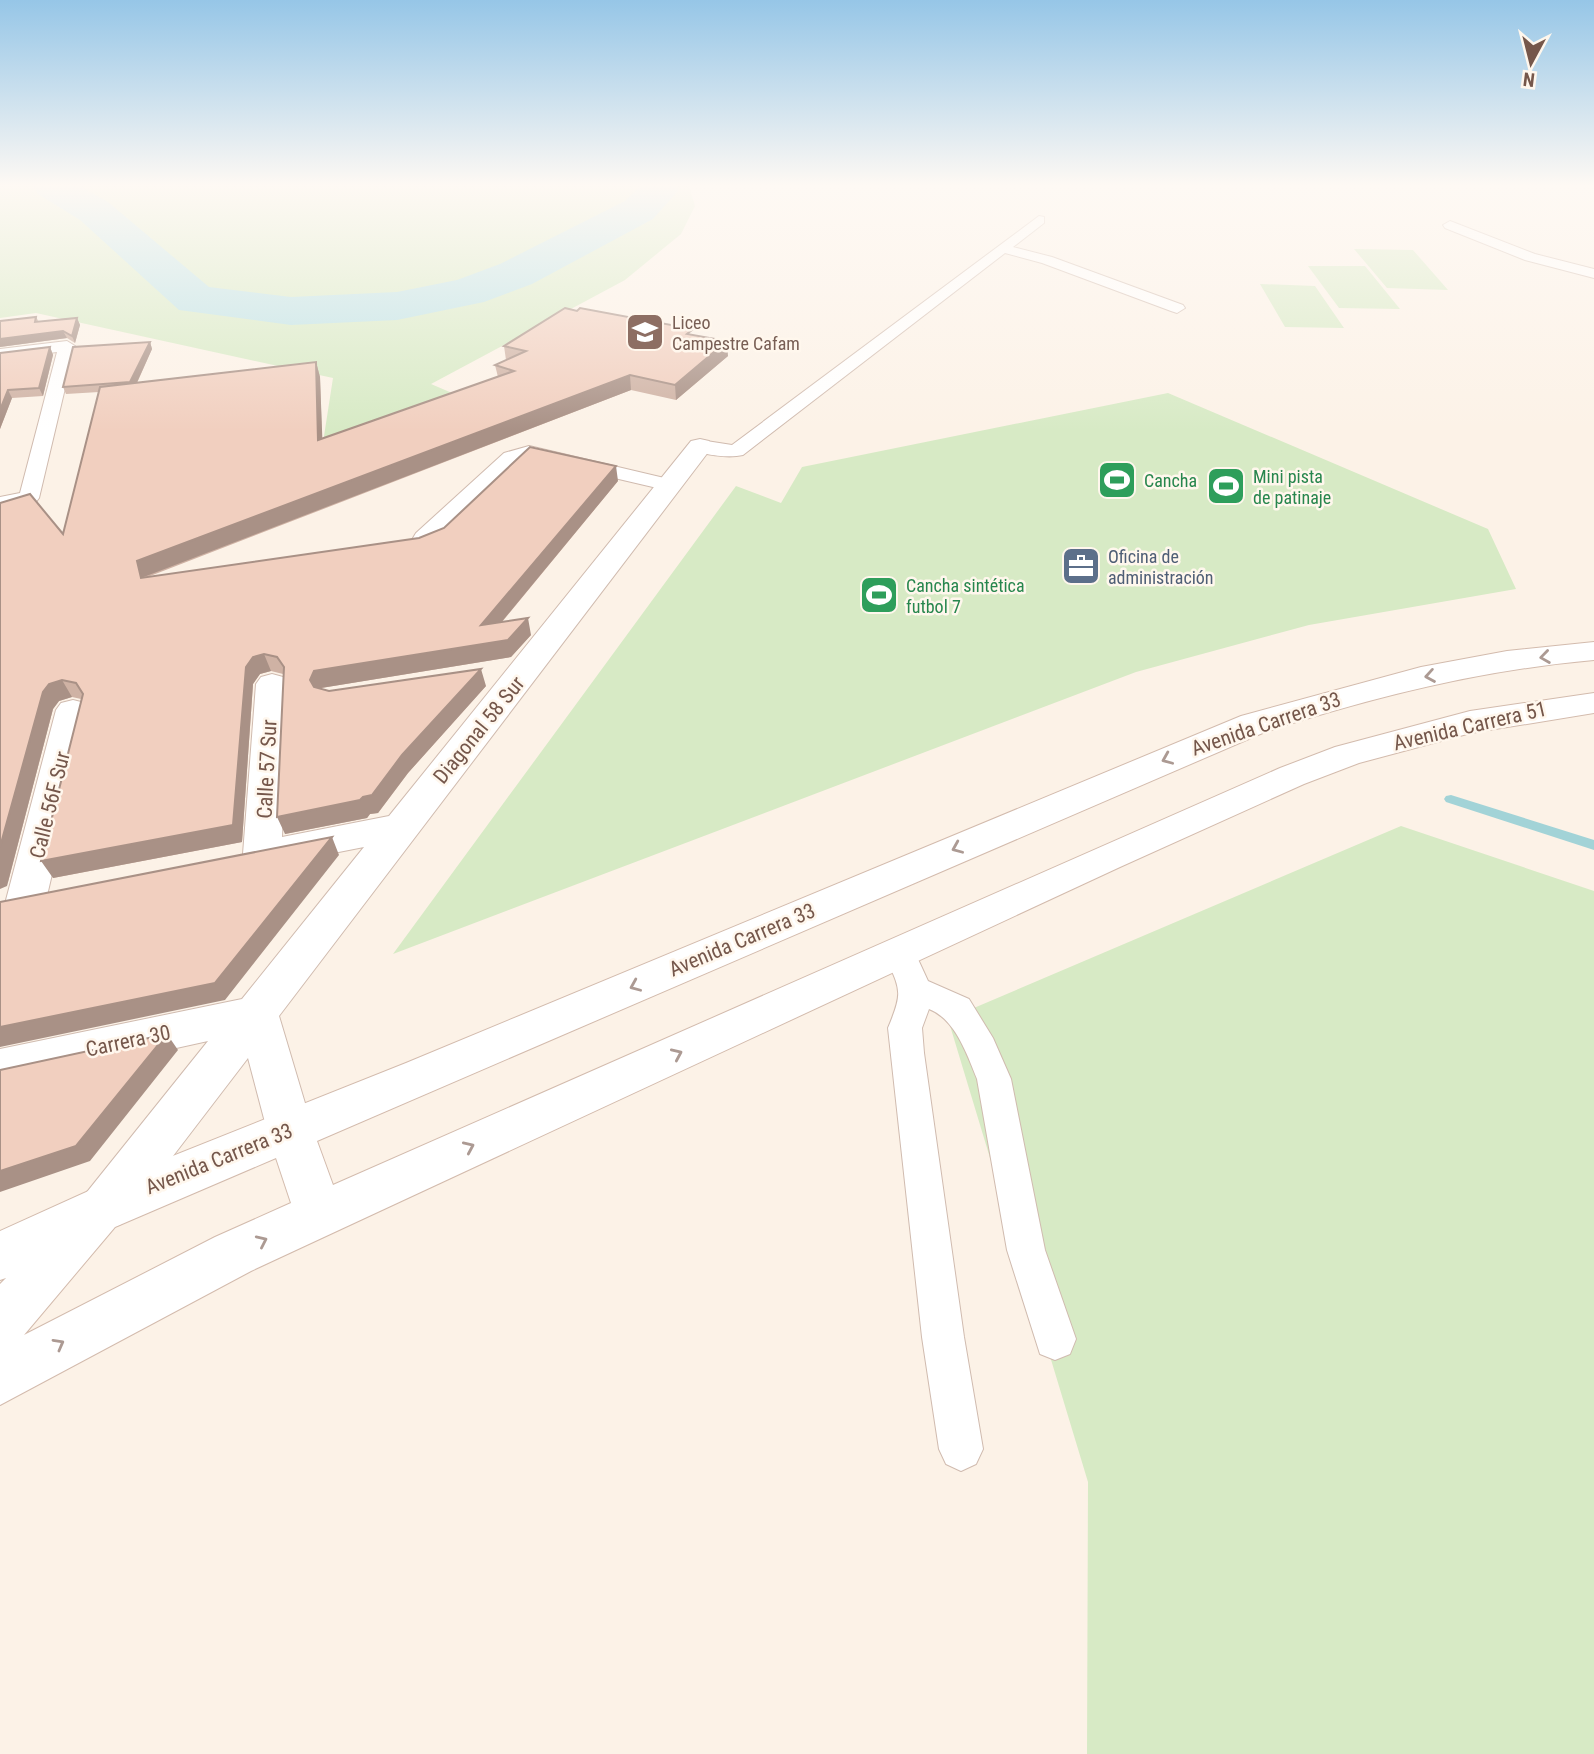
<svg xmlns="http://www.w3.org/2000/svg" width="1594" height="1754" font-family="'Roboto Condensed',sans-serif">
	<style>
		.green { fill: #d7eac5 }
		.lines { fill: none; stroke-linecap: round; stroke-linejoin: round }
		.stream { fill: #a2d3d7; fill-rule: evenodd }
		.river { fill: #bbe2e6; fill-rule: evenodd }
		.service-casing { stroke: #d0bbaf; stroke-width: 2 }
		.minor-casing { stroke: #d0bbaf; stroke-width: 2 }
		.secondary-casing { stroke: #d3bbad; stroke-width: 2 }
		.service { fill: #fff; fill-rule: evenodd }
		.minor { fill: #fff; fill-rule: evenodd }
		.secondary { fill: #fff; fill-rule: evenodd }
		.wall { fill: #cfb2a4 }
		.shaded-wall { fill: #a99186 }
		.building { fill: #f1cfbf; stroke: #a99186; stroke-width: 2 }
		.oneway { stroke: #ac9a93 }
		.labels { text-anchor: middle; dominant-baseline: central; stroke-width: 5; stroke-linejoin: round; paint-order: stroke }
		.far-education-label { font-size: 18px; fill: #785e54; stroke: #fff7ed; text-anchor: start }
		.far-leisure-label { font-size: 18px; fill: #27864d; stroke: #fff7ed; text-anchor: start }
		.far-service-label { font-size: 18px; fill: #4e5e75; stroke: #fff7ed; text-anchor: start }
		.street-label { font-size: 21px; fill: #75574b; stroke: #fff7ed }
	</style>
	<rect width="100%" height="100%" fill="#fcf2e7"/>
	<path class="green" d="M 0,186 L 689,186 L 695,206 L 681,234 L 625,280 L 431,384 L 466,399 L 322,449 L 333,378 L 36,313 L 0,318 Z
		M 1354,249 L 1413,250 L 1448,290 L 1387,288 Z
		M 1308,266 L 1365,266 L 1400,309 L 1339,308 Z
		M 1260,284 L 1315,286 L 1344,328 L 1285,327 Z
		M 1168,393 L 1488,529 L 1516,589 L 1309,625 L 1136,672 L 393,954 L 736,486 L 781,503 L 802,467 Z
		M 1401,826 L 1594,891 L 1594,1754 L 1087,1754 L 1088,1482 L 948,1019 Z"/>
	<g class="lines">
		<path class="stream" d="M 1451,795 L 1594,840 L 1594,850 L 1446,802 L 1444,799 L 1446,796 Z"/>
		<path class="river" d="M 33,186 L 80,186 L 108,202 L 209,287 L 291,297 L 397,292 L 457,280 L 500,264 L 625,201 L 640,186 L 678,186 L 678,191 L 653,219 L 532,284 L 484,302 L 397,320 L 291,325 L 179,310 L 80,220 L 38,194 Z"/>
		<defs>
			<path id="service" d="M 1039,216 L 1044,217 L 1044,223 L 1013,247 L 1052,257 L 1183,305 L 1185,308 L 1177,313 L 1171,311 L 1042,263 L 1005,253 L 743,455 C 730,458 699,456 690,446 L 700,440 L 732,445 Z
				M 1450,221 L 1535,254 L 1594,269 L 1594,278 L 1525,260 L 1445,228 L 1443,225 Z
				M 67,341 L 75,346 L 39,498 L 36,502 L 0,509 L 0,497 L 20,493 L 57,352 L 0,359 L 0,349 Z
				M 529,446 L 677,481 L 680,485 L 677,489 L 670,491 L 529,458 L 518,461 L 432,543 L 416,543 L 413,538 L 416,533 L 504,453 Z
				M 900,941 L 911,944 L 928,981 L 969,999 L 993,1038 L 1011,1079 L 1045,1250 L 1076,1339 L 1070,1354 L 1055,1360 L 1040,1354 L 1007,1250 L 977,1079 C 967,1054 955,1019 929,1009 L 922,1028 L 924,1053 L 964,1337 L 983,1449 L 976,1464 L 961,1471 L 946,1464 L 939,1449 L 922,1337 L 888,1028 C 904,990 900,990 884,953 L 889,944 Z"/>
			<path id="minor" d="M 700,439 L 709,441 L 712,446 L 709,451 L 279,1016 L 313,1130 L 306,1145 L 290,1151 L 274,1145 L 267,1130 L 248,1058 L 121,1224 L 104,1231 L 87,1224 L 79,1208 L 87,1192 L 208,1041 L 0,1087 L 0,1049 L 242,999 L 364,847 L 283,863 C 273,861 266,869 249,864 L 243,854 L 256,684 L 261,677 L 272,674 L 283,677 L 288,684 L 282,837 L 389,816 L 691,441 Z
				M 73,700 L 85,703 L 90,710 L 46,900 L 40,910 L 26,915 L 12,910 L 6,900 L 56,710 L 61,703 Z"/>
			<path id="secondary" d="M 1594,642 L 1594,660 C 1481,670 1373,697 1265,732 L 317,1141 L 333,1185 L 1280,768 L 1335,747 L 1470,711 L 1594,693 L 1594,713 L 1471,733 L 1359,763 L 1304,784 L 1120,867 L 251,1271 L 0,1405 L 0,1284 L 6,1278 L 0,1280 L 0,1231 L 115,1179 L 406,1063 L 1241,716 L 1421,667 L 1507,651 ZM 276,1158 L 291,1203 L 215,1237 L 24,1335 L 115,1227 Z"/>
		</defs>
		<use href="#service" class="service-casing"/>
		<use href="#minor" class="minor-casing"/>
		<use href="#secondary" class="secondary-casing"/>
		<use href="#service" class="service"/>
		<use href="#minor" class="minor"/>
		<use href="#secondary" class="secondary"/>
	</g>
	<path class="wall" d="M 36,317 L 39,322 L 77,318 L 80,325 L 75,343 L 67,338 L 0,347 L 0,321 Z
		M 693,335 L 728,356 L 676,400 L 631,390 L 145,578 L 419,538 L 618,481 L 502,622 L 531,635 L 511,657 L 321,688 L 320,689 L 329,691 L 486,686 L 408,773 L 378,813 L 370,814 L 367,818 L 285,834 L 283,674 L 271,671 L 260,674 L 253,684 L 242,842 L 53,878 L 81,699 L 72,697 L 59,701 L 53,709 L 7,886 L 63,534 L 99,392 L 66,394 L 63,387 L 150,342 L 152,349 L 137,383 L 316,362 L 320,377 L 322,439 L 498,377 L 495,365 L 506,360 L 504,346 Z
		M 50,347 L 53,355 L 43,396 L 12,398 L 0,429 L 0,353 Z"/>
	<path class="shaded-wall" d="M 77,318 L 80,325 L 75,343 L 72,336 Z
		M 63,331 L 67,338 L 0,347 L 0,339 Z
		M 727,341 L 728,356 L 676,400 L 675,385 Z
		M 150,342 L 152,349 L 134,389 L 130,382 Z
		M 50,347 L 53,355 L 43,396 L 39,388 Z
		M 316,362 L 320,377 L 323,456 L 318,440 Z
		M 630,375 L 631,390 L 141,578 L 137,561 Z
		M 8,390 L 12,398 L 0,429 L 0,410 Z
		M 616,466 L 618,481 L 485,642 L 481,625 Z
		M 528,618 L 531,635 L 511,657 L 321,688 L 317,697 L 310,680 L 314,671 Z
		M 264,654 L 271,671 L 260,674 L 253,684 L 242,842 L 53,878 L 41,861 L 246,667 L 253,657 Z
		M 481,669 L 486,686 L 408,773 L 378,813 L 370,814 L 367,818 L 285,834 L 277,817 L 402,755 Z
		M 62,680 L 72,697 L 59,701 L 53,709 L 7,886 L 0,889 L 0,847 L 43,692 L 49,684 Z
		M 332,837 L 339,855 L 225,1000 L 0,1047 L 0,1027 Z
		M 167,1034 L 178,1050 L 90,1161 L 0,1192 L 0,1171 Z"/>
	<path class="building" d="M 565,308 L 577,311 L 580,308 L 693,329 L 687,334 L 727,341 L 675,385 L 630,375 L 137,561 L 141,578 L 419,538 L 444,528 L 530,447 L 616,466 L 481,625 L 528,618 L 508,640 L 314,671 L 310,680 L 314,687 L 329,691 L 481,669 L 402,755 L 372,795 L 363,797 L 360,800 L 277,817 L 284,667 L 277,657 L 264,654 L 253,657 L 246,667 L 233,825 L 41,861 L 83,694 L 76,683 L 62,680 L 49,684 L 43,692 L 0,847 L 0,503 L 30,494 L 63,534 L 100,387 L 316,362 L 318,440 L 514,371 L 495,365 L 526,351 L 504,346 Z
		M 36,317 L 35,322 L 77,318 L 72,336 L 63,331 L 0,339 L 0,321 Z
		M 150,342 L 130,382 L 63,387 L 73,347 Z
		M 50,347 L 39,388 L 8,390 L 0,410 L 0,353 Z
		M 332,837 L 215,983 L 0,1027 L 0,902 Z
		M 167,1034 L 76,1146 L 0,1171 L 0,1070 Z"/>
	<defs><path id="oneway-chevron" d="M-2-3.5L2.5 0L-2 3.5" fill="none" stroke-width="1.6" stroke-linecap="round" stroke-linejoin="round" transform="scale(1.75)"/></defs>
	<g class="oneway">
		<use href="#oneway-chevron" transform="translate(1545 657) rotate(172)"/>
		<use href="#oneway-chevron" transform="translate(1430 676) rotate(170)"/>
		<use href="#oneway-chevron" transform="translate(1167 759) rotate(157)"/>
		<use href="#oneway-chevron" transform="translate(957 848) rotate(157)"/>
		<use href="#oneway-chevron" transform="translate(635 986) rotate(157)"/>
		<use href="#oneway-chevron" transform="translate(677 1054) rotate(-24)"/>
		<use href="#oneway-chevron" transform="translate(469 1147) rotate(-24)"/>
		<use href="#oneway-chevron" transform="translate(262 1241) rotate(-25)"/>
		<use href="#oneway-chevron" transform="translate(59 1344) rotate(-29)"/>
	</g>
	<linearGradient id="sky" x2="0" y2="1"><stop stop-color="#96c6e7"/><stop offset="0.43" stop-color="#fef9f4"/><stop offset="1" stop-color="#fef9f4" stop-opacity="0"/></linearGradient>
	<rect width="1594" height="431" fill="url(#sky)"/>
	<defs>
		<symbol id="school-square" viewBox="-11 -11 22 22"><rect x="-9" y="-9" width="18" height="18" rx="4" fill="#8d6e63" stroke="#fff7ed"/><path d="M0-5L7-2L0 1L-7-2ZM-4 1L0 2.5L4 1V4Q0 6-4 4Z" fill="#fff"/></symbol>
		<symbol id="stadium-square" viewBox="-11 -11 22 22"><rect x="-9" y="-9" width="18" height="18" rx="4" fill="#2e9e5b" stroke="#fff7ed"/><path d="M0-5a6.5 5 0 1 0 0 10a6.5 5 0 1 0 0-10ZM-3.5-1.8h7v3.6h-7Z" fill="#fff"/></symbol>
		<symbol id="office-square" viewBox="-11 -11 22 22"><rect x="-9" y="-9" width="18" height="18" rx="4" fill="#5c6f8a" stroke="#fff7ed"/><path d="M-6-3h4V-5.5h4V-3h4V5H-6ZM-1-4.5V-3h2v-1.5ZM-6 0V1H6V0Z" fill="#fff"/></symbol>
	</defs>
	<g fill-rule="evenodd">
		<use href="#school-square" x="623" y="310" width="44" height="44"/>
		<use href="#stadium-square" x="1095" y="458" width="44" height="44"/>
		<use href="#stadium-square" x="1204" y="464" width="44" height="44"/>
		<use href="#office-square" x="1059" y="544" width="44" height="44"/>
		<use href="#stadium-square" x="857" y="573" width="44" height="44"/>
	</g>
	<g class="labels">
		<g class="far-education-label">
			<text x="672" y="322">Liceo<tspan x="672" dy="21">Campestre Cafam</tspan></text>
		</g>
		<g class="far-leisure-label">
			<text x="1253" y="476">Mini pista<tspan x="1253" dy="21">de patinaje</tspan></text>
			<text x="1144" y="480">Cancha</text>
			<text x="906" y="585">Cancha sintética<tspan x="906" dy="21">futbol 7</tspan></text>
		</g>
		<g class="far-service-label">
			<text x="1108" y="556">Oficina de<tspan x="1108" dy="21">administración</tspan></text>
		</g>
		<g class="street-label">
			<text transform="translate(1266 724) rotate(-19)">Avenida Carrera 33</text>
			<text transform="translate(1470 726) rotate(-13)">Avenida Carrera 51</text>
			<text transform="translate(479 730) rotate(-51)">Diagonal 58 Sur</text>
			<text transform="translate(267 769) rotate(-87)">Calle 57 Sur</text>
			<text transform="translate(50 805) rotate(-76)">Calle 56F Sur</text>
			<text transform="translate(742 940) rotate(-23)">Avenida Carrera 33</text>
			<text transform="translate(128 1041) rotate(-12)">Carrera 30</text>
			<text transform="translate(219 1159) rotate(-22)">Avenida Carrera 33</text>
		</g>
	</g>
	<g transform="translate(1531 63) rotate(187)" stroke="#fff7ed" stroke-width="5" paint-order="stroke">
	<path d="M0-5L12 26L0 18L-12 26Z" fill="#75574b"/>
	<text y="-10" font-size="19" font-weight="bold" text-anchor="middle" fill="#75574b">N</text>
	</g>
</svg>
